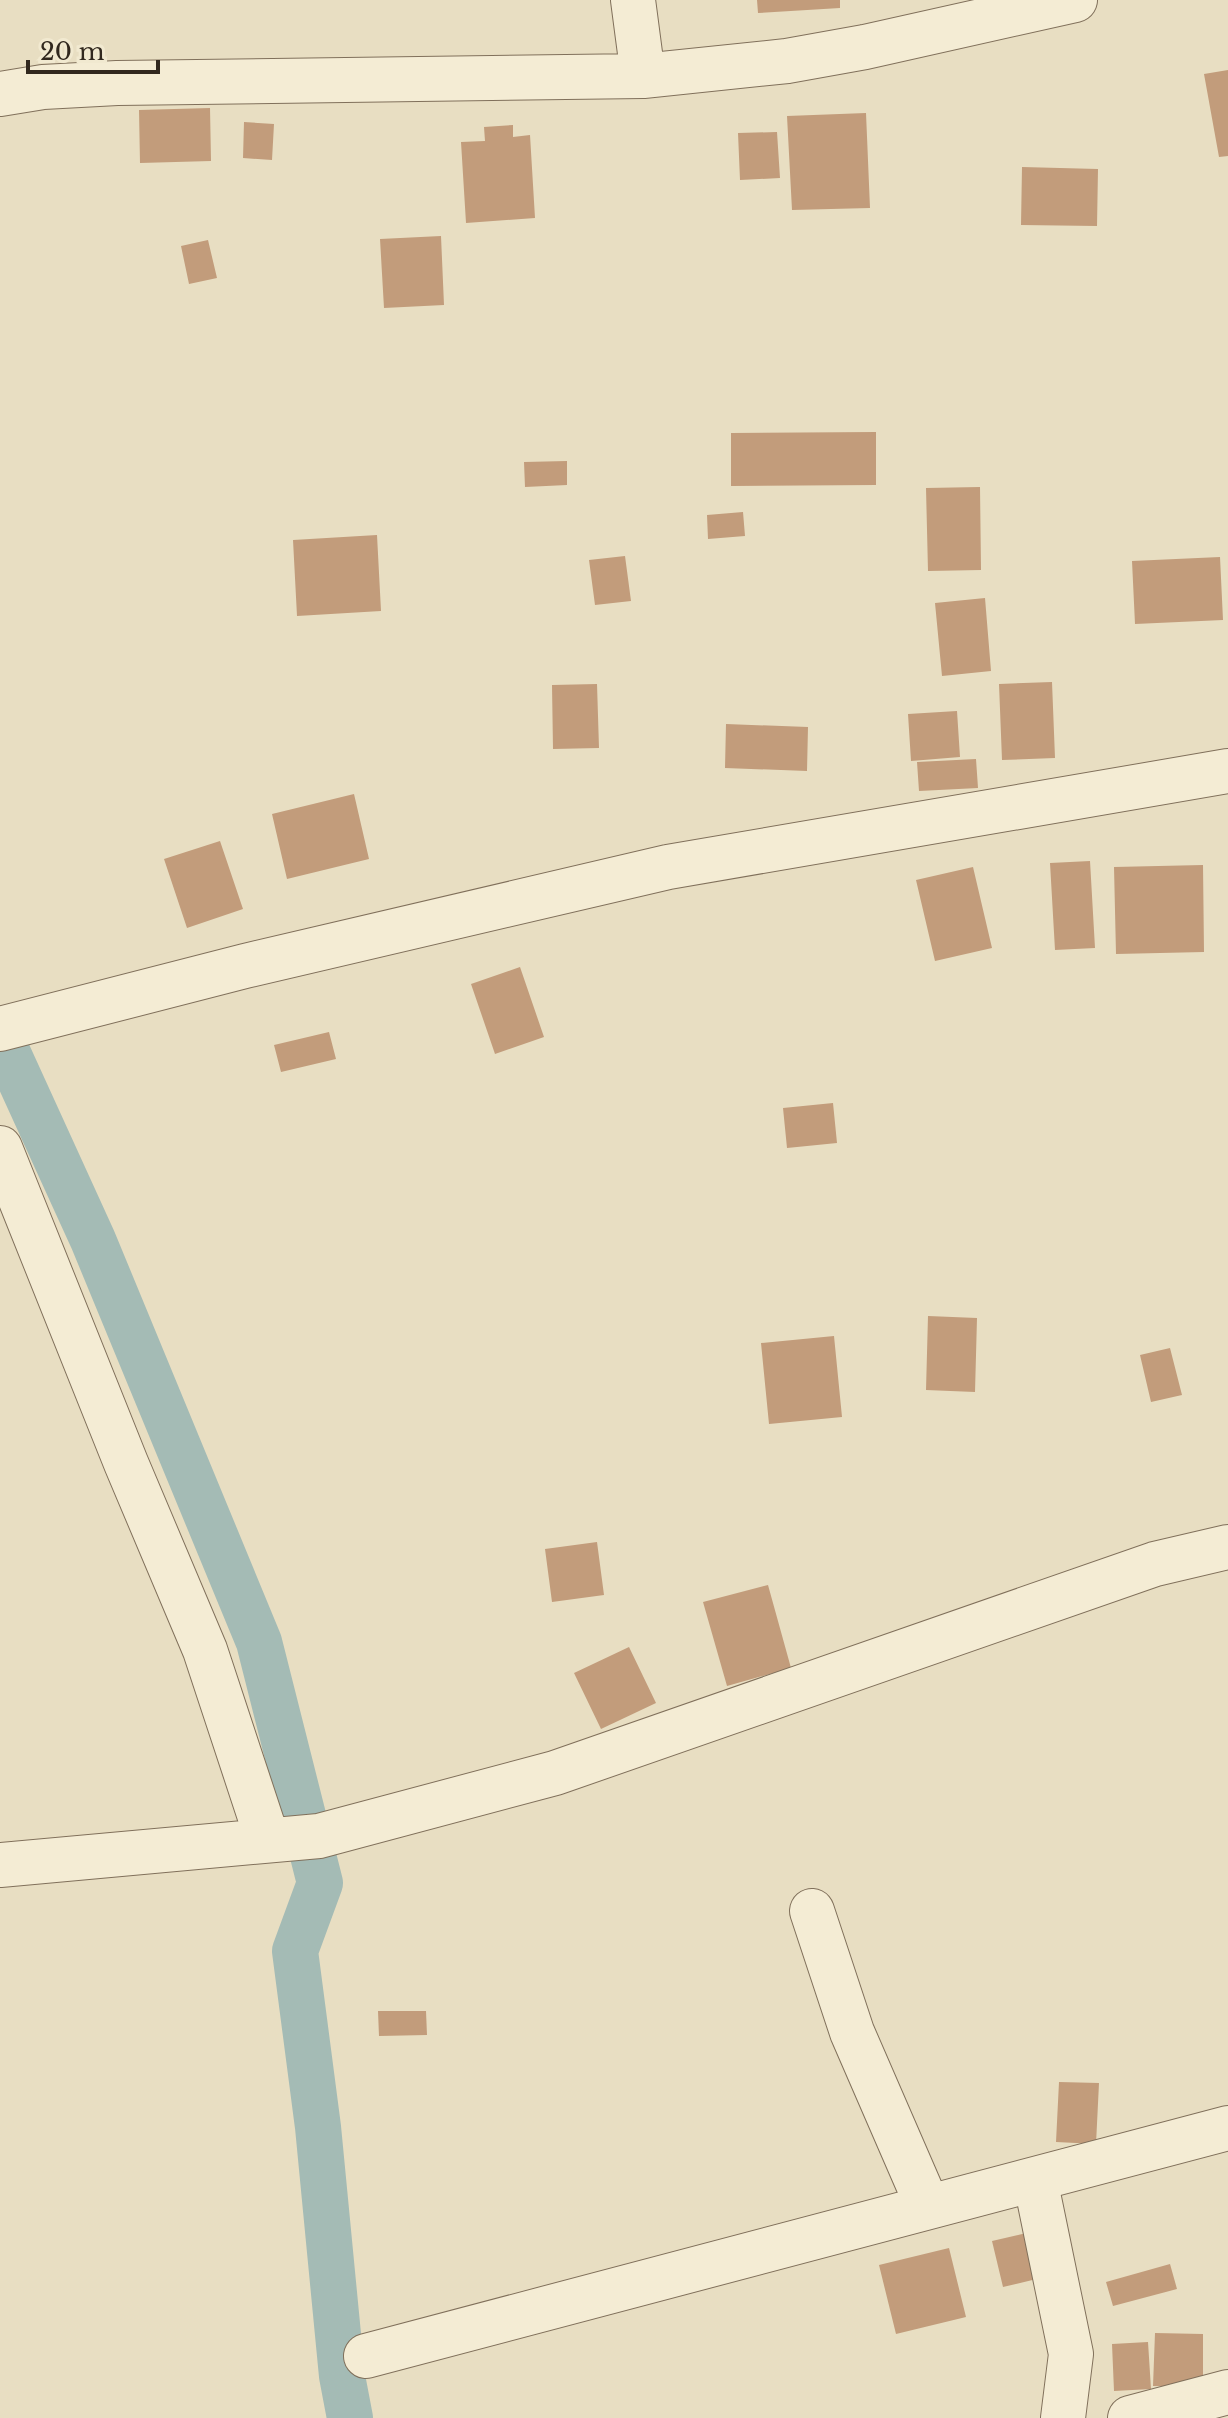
<svg xmlns="http://www.w3.org/2000/svg" width="1228" height="2418" font-family="'Libre Baskerville',serif">
	<style>
		.lines { fill: none; stroke-linecap: round; stroke-linejoin: round }
		.canal { stroke: #a4bbb5; stroke-width: 46 }
		.building { fill: #c29c7b }
		.minor-casing { stroke: #80705b; stroke-width: 46 }
		.minor { stroke: #f4ecd4; stroke-width: 44 }
	</style>
	<rect width="100%" height="100%" fill="#e8dec2"/>
	<g class="lines">
		<path class="canal" d="M 0,1036 L 93,1240 L 259,1642 L 320,1883 L 295,1951 L 318,2127 L 342,2376 L 350,2418"/>
	</g>
	<path class="building" d="M 757,0 L 840,0 L 840,8 L 758,13 Z
		M 1228,70 L 1228,156 L 1219,157 L 1204,74 Z
		M 210,108 L 211,161 L 140,163 L 139,110 Z
		M 866,113 L 870,208 L 792,210 L 787,116 Z
		M 244,122 L 274,124 L 272,160 L 243,158 Z
		M 513,125 L 513,137 L 530,135 L 535,218 L 466,223 L 461,142 L 485,141 L 484,127 Z
		M 777,132 L 780,178 L 740,180 L 738,133 Z
		M 1022,167 L 1098,169 L 1097,226 L 1021,225 Z
		M 441,236 L 444,305 L 384,308 L 380,239 Z
		M 208,240 L 217,278 L 189,284 L 181,246 Z
		M 876,432 L 876,485 L 731,486 L 731,433 Z
		M 567,461 L 567,485 L 525,487 L 524,462 Z
		M 980,487 L 981,570 L 928,571 L 926,488 Z
		M 743,512 L 745,536 L 708,539 L 707,515 Z
		M 377,535 L 381,611 L 297,616 L 293,540 Z
		M 625,556 L 631,601 L 595,605 L 589,560 Z
		M 1220,557 L 1223,620 L 1135,624 L 1132,561 Z
		M 985,598 L 991,671 L 942,676 L 935,603 Z
		M 1052,682 L 1055,758 L 1002,760 L 999,684 Z
		M 597,684 L 599,748 L 553,749 L 552,685 Z
		M 957,711 L 960,757 L 911,761 L 908,714 Z
		M 726,724 L 808,727 L 807,771 L 725,768 Z
		M 976,759 L 978,788 L 919,791 L 917,762 Z
		M 354,794 L 369,859 L 287,879 L 272,814 Z
		M 220,841 L 243,909 L 187,928 L 164,859 Z
		M 1090,861 L 1095,948 L 1055,950 L 1050,863 Z
		M 1203,865 L 1204,952 L 1116,954 L 1114,867 Z
		M 973,867 L 992,948 L 935,961 L 916,880 Z
		M 520,967 L 544,1037 L 495,1054 L 471,984 Z
		M 329,1032 L 336,1059 L 281,1072 L 274,1045 Z
		M 833,1103 L 837,1143 L 787,1148 L 783,1108 Z
		M 928,1316 L 977,1318 L 975,1392 L 926,1390 Z
		M 834,1336 L 842,1417 L 769,1424 L 761,1343 Z
		M 1170,1348 L 1182,1395 L 1151,1402 L 1140,1355 Z
		M 597,1542 L 604,1595 L 552,1602 L 545,1549 Z
		M 768,1585 L 791,1668 L 727,1686 L 703,1602 Z
		M 629,1647 L 656,1703 L 601,1729 L 574,1673 Z
		M 378,2011 L 426,2011 L 427,2035 L 379,2036 Z
		M 1059,2082 L 1099,2083 L 1096,2144 L 1056,2142 Z
		M 1039,2230 L 1049,2276 L 1003,2287 L 992,2241 Z
		M 949,2248 L 966,2317 L 896,2334 L 879,2265 Z
		M 1170,2264 L 1177,2289 L 1113,2306 L 1106,2282 Z
		M 1155,2333 L 1203,2334 L 1203,2387 L 1153,2386 Z
		M 1148,2342 L 1151,2389 L 1114,2391 L 1112,2344 Z"/>
	<g class="lines">
		<defs>
			<path id="minor" d="M 633,0 L 643,76
				M 0,94 L 43,87 L 117,83 L 643,76 L 787,61 L 865,47 L 1075,0
				M 0,1029 L 245,966 L 668,867 L 1228,771
				M 0,1148 L 126,1463 L 205,1650 L 264,1829 L 274,1838
				M 0,1865 L 319,1836 L 555,1773 L 1155,1564 L 1228,1547
				M 812,1911 L 852,2032 L 928,2207
				M 1035,2179 L 1071,2354 L 1063,2418
				M 366,2356 L 1228,2128
				M 1130,2418 L 1228,2392"/>
		</defs>
		<use href="#minor" class="minor-casing"/>
		<use href="#minor" class="minor"/>
	</g>
	<path d="M28 60v12h130v-12" fill="none" stroke="#31281e" stroke-width="4"/>
	<text x="40" y="60" font-size="24" fill="#31281e" stroke="#f1e9d0" stroke-width="6" paint-order="stroke">20 m</text>
</svg>
